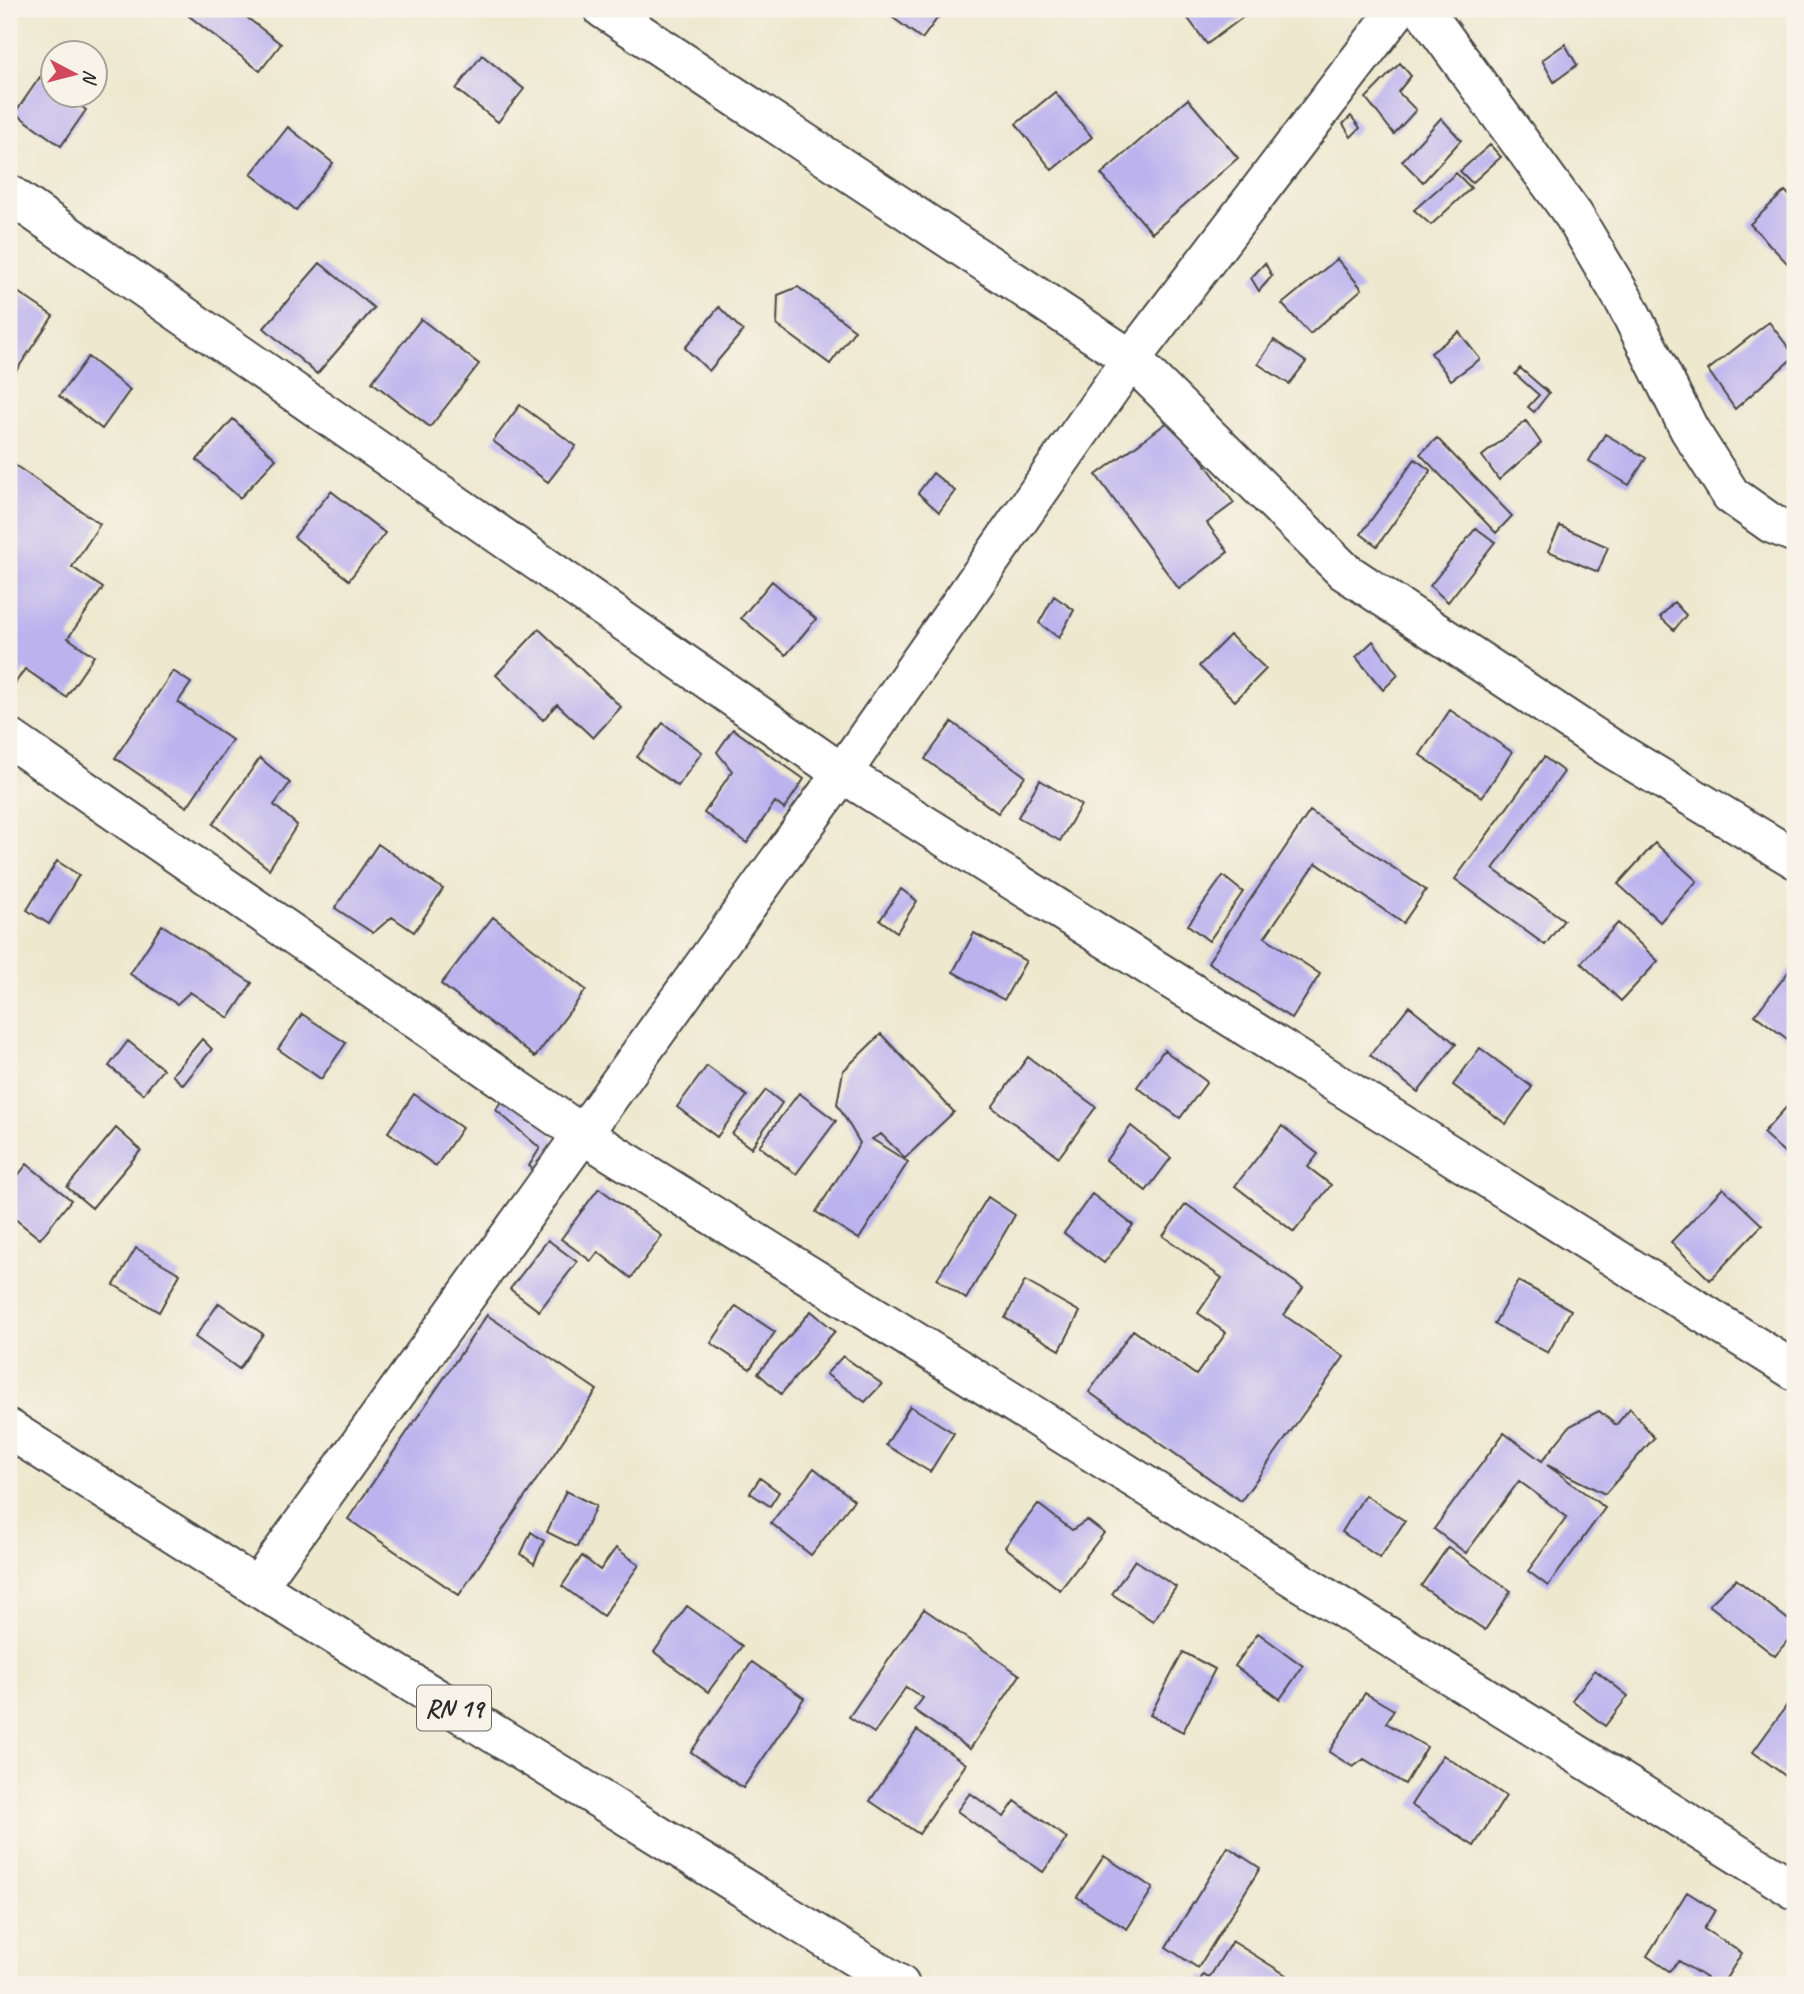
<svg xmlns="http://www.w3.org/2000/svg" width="1804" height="1994" font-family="Caveat,sans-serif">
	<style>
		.building { fill: #bbb2ee }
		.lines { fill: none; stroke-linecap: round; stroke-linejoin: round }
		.minor-casing { stroke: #484744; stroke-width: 42 }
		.primary-casing { stroke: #484744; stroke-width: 42 }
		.minor { stroke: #fff; stroke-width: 38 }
		.primary { stroke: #fff; stroke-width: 38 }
		.labels { text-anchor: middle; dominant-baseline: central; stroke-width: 7; stroke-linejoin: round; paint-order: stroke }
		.shield { fill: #f7f3e8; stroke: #686764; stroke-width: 2 }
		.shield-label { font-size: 26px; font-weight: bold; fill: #2b2b2b }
	</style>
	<rect width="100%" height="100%" fill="#f7f3e8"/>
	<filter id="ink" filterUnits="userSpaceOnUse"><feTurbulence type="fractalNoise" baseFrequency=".0143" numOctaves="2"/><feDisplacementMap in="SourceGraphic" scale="14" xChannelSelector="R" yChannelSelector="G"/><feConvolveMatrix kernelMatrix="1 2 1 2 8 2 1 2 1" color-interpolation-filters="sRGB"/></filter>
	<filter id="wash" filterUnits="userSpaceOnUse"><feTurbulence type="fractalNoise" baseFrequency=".00686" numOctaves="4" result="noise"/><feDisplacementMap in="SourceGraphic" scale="28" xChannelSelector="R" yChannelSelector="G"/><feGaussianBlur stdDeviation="1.57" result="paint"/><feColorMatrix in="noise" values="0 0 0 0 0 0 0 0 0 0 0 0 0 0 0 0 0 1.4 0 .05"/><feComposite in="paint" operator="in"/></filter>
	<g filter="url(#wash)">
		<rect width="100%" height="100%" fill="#eee8cf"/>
		<g id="blocks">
			<path class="building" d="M 180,9 L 236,9 L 281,44 L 260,71 Z
				M 881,9 L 944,9 L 922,39 Z
				M 1181,9 L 1254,9 L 1207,44 Z
				M 1565,44 L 1577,65 L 1554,82 L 1542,60 Z
				M 482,55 L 524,89 L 498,122 L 456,89 Z
				M 1400,63 L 1411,76 L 1398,92 L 1416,110 L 1394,134 L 1366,98 Z
				M 40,77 L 52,86 L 52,94 L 64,94 L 86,110 L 61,146 L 15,113 Z
				M 1055,92 L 1092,137 L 1052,170 L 1016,124 Z
				M 1188,99 L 1238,158 L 1152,233 L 1101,174 Z
				M 1351,116 L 1360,128 L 1351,137 L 1343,124 Z
				M 1441,118 L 1461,140 L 1423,182 L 1402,161 Z
				M 288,127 L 333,163 L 296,210 L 251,174 Z
				M 1490,145 L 1501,157 L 1472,183 L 1460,171 Z
				M 1456,173 L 1471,188 L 1431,225 L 1414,210 Z
				M 1785,191 L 1795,201 L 1795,255 L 1788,264 L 1750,224 Z
				M 1337,259 L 1362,289 L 1310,334 L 1282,304 Z
				M 320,263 L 374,308 L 317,374 L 264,328 Z
				M 1265,263 L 1272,276 L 1259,291 L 1251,278 Z
				M 9,286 L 53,316 L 10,380 L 9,379 Z
				M 798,287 L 855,330 L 830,364 L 777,325 L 778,295 Z
				M 719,307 L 743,331 L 709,371 L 685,348 Z
				M 421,319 L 479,364 L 430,427 L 372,382 Z
				M 1769,322 L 1795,356 L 1735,409 L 1708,370 Z
				M 1459,332 L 1480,359 L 1451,380 L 1431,353 Z
				M 1274,340 L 1306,362 L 1289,384 L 1258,364 Z
				M 88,357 L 130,390 L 102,429 L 59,396 Z
				M 1520,368 L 1549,393 L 1534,412 L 1528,407 L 1539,395 L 1515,374 Z
				M 520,405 L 576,446 L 548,482 L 493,441 Z
				M 233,419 L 276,459 L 240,498 L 197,460 Z
				M 1172,419 L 1234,503 L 1207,523 L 1228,552 L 1179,589 L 1096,475 Z
				M 1526,421 L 1541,443 L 1499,480 L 1482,456 Z
				M 1605,434 L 1646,458 L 1629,485 L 1589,461 Z
				M 1437,438 L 1512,516 L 1496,533 L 1420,454 Z
				M 1415,459 L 1431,471 L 1377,546 L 1361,534 Z
				M 9,461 L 100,524 L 72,567 L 103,588 L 68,638 L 94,656 L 66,697 L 25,669 L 9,692 Z
				M 933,473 L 955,491 L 939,512 L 918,493 Z
				M 331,491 L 385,533 L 349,580 L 294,537 Z
				M 1560,526 L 1608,547 L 1598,572 L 1548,551 Z
				M 1476,528 L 1495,542 L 1448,602 L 1430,586 Z
				M 772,581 L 816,619 L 786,655 L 741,618 Z
				M 1054,596 L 1074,610 L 1059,638 L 1039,623 Z
				M 1674,602 L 1686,615 L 1674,630 L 1660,617 Z
				M 539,629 L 621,707 L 593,738 L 557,704 L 543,720 L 496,675 Z
				M 1230,635 L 1266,669 L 1235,701 L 1199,666 Z
				M 1373,641 L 1398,675 L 1383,690 L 1356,657 Z
				M 173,671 L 191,683 L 178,702 L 232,740 L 187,807 L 115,758 Z
				M 1450,710 L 1512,752 L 1482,797 L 1420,755 Z
				M 952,722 L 1025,776 L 998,813 L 925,759 Z
				M 663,723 L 702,752 L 678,786 L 637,757 Z
				M 733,729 L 804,779 L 784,809 L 775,802 L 747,843 L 704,813 L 732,771 L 717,752 Z
				M 1544,757 L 1564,772 L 1493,869 L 1564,920 L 1545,945 L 1455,879 Z
				M 260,758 L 290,783 L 274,805 L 297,825 L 269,869 L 213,824 Z
				M 1040,780 L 1081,805 L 1060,841 L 1018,817 Z
				M 1310,811 L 1426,890 L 1403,923 L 1316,863 L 1265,937 L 1320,974 L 1292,1019 L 1208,962 Z
				M 1655,843 L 1697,881 L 1660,922 L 1618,884 Z
				M 378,844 L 443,889 L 414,932 L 392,917 L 373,933 L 335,908 Z
				M 57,861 L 79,875 L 49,924 L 27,910 Z
				M 1223,876 L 1243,892 L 1209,941 L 1188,925 Z
				M 901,889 L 917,901 L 897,932 L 880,920 Z
				M 493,917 L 586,990 L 535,1057 L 441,984 Z
				M 1618,923 L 1658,961 L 1621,1001 L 1581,963 Z
				M 162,925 L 252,983 L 229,1018 L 190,992 L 177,1004 L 130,974 Z
				M 974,933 L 1026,961 L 1004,1000 L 953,972 Z
				M 1792,967 L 1795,969 L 1795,1035 L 1790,1041 L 1755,1015 Z
				M 1409,1006 L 1456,1044 L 1418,1092 L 1370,1055 Z
				M 302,1014 L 346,1043 L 321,1079 L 278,1049 Z
				M 881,1034 L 954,1112 L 905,1158 L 881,1134 L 872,1139 L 908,1162 L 859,1239 L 816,1212 L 860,1143 L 837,1104 L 843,1071 Z
				M 202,1039 L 212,1049 L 183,1085 L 172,1075 Z
				M 128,1041 L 163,1069 L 143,1094 L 109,1066 Z
				M 1480,1048 L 1532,1087 L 1506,1124 L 1453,1085 Z
				M 1164,1050 L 1207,1082 L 1180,1118 L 1137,1087 Z
				M 1028,1057 L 1096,1107 L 1059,1157 L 992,1107 Z
				M 707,1066 L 747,1096 L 717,1137 L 677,1107 Z
				M 766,1090 L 782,1103 L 751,1148 L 732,1134 Z
				M 799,1093 L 836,1121 L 796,1174 L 759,1146 Z
				M 414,1094 L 462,1128 L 436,1166 L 388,1132 Z
				M 505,1094 L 543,1122 L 560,1147 L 541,1175 L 529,1166 L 540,1148 L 496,1110 Z
				M 1792,1101 L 1795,1104 L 1795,1162 L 1763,1133 Z
				M 1131,1126 L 1171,1158 L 1146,1191 L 1106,1160 Z
				M 1282,1126 L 1318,1154 L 1308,1167 L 1331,1185 L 1294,1232 L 1235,1186 Z
				M 116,1128 L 141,1150 L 92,1208 L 67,1187 Z
				M 27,1164 L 71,1200 L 40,1239 L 9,1214 L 9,1187 Z
				M 599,1188 L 662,1236 L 631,1278 L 598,1252 L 591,1261 L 561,1239 Z
				M 1723,1188 L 1762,1225 L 1710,1280 L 1671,1242 Z
				M 1092,1194 L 1133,1225 L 1104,1263 L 1064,1233 Z
				M 988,1197 L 1015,1215 L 966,1299 L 937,1279 Z
				M 1186,1204 L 1303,1288 L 1284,1315 L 1344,1357 L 1241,1501 L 1089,1392 L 1133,1330 L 1196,1375 L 1226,1333 L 1198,1313 L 1222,1278 L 1163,1236 Z
				M 548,1240 L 577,1262 L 539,1311 L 510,1289 Z
				M 136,1248 L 180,1274 L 159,1312 L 114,1285 Z
				M 1025,1281 L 1080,1312 L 1060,1350 L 1005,1318 Z
				M 1518,1281 L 1571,1310 L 1548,1353 L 1494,1324 Z
				M 219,1303 L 263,1334 L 239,1369 L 195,1337 Z
				M 736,1306 L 775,1332 L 750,1369 L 711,1343 Z
				M 811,1311 L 835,1331 L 781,1394 L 758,1373 Z
				M 487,1315 L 597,1390 L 459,1595 L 348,1519 Z
				M 843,1356 L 882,1384 L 865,1402 L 826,1374 Z
				M 910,1406 L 954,1433 L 930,1472 L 886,1445 Z
				M 1630,1408 L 1654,1438 L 1605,1494 L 1547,1465 L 1605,1508 L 1548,1586 L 1528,1571 L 1567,1517 L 1519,1481 L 1466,1553 L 1434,1529 L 1504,1433 L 1542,1461 L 1570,1426 L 1599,1411 L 1616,1425 Z
				M 814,1468 L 854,1500 L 811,1555 L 771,1523 Z
				M 760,1478 L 779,1492 L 770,1506 L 750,1493 Z
				M 566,1491 L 596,1506 L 577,1547 L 547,1532 Z
				M 1365,1495 L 1405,1521 L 1380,1558 L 1342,1532 Z
				M 1038,1504 L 1072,1530 L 1087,1520 L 1104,1533 L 1060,1590 L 1005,1547 Z
				M 531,1532 L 544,1541 L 534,1564 L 521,1554 Z
				M 1448,1547 L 1511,1591 L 1485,1630 L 1421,1586 Z
				M 616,1548 L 639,1565 L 603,1616 L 562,1586 L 582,1556 L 600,1570 Z
				M 1135,1560 L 1176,1587 L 1153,1621 L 1112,1594 Z
				M 1736,1579 L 1795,1625 L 1795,1631 L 1775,1656 L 1709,1605 Z
				M 687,1606 L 742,1646 L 708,1692 L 654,1652 Z
				M 924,1609 L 1020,1675 L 970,1749 L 914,1710 L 923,1698 L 906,1687 L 874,1733 L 849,1717 Z
				M 1258,1633 L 1303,1666 L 1280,1699 L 1235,1666 Z
				M 1183,1652 L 1215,1669 L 1183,1732 L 1150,1715 Z
				M 752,1662 L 804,1698 L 743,1788 L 691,1752 Z
				M 1595,1670 L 1628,1696 L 1605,1726 L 1572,1700 Z
				M 1365,1693 L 1394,1710 L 1386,1723 L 1427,1747 L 1405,1784 L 1364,1759 L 1353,1767 L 1329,1752 Z
				M 1795,1694 L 1795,1783 L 1753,1752 Z
				M 917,1730 L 966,1764 L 919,1834 L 870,1801 Z
				M 1443,1755 L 1506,1796 L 1474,1846 L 1411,1805 Z
				M 970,1793 L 1004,1817 L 1015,1801 L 1067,1838 L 1043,1872 L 957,1811 Z
				M 1228,1847 L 1260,1868 L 1198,1968 L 1166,1947 Z
				M 1104,1856 L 1153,1888 L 1127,1929 L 1077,1897 Z
				M 1687,1892 L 1715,1910 L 1704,1929 L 1742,1953 L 1722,1985 L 1717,1985 L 1679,1961 L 1669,1971 L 1647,1956 Z
				M 1232,1941 L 1302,1985 L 1197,1985 L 1203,1975 L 1209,1978 Z"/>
		</g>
	</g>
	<g filter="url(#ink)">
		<use href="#blocks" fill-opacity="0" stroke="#484744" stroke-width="2"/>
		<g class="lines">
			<defs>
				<path id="minor" d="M 603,9 L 1131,359 L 1344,571 L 1609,747 L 1795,859
					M 1423,9 L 1574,216 L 1625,302 L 1689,429 L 1731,495 L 1772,524 L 1795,533
					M 9,194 L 842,773 L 1795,1371
					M 9,738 L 582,1134 L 1795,1890
					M 257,1587 L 842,773 L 1131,359 L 1398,9"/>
				<path id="primary" d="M 9,1429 L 257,1587 L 900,1985"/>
			</defs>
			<use href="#minor" class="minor-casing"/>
			<use href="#primary" class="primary-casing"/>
			<use href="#minor" class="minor"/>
			<use href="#primary" class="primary"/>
		</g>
	</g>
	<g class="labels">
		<rect class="shield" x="417" y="1685.5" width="74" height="45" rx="5"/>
		<g class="shield-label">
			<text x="454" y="1708">RN 19</text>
		</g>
	</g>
	<rect width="1804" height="1994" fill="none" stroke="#f7f3e8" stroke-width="35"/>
	<g transform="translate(74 74) rotate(97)"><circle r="33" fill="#f7f3e8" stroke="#a5a39c" stroke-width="2"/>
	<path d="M0-5L12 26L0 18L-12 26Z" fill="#d1495b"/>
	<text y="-10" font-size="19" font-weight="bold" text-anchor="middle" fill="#2b2b2b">N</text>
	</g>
</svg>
